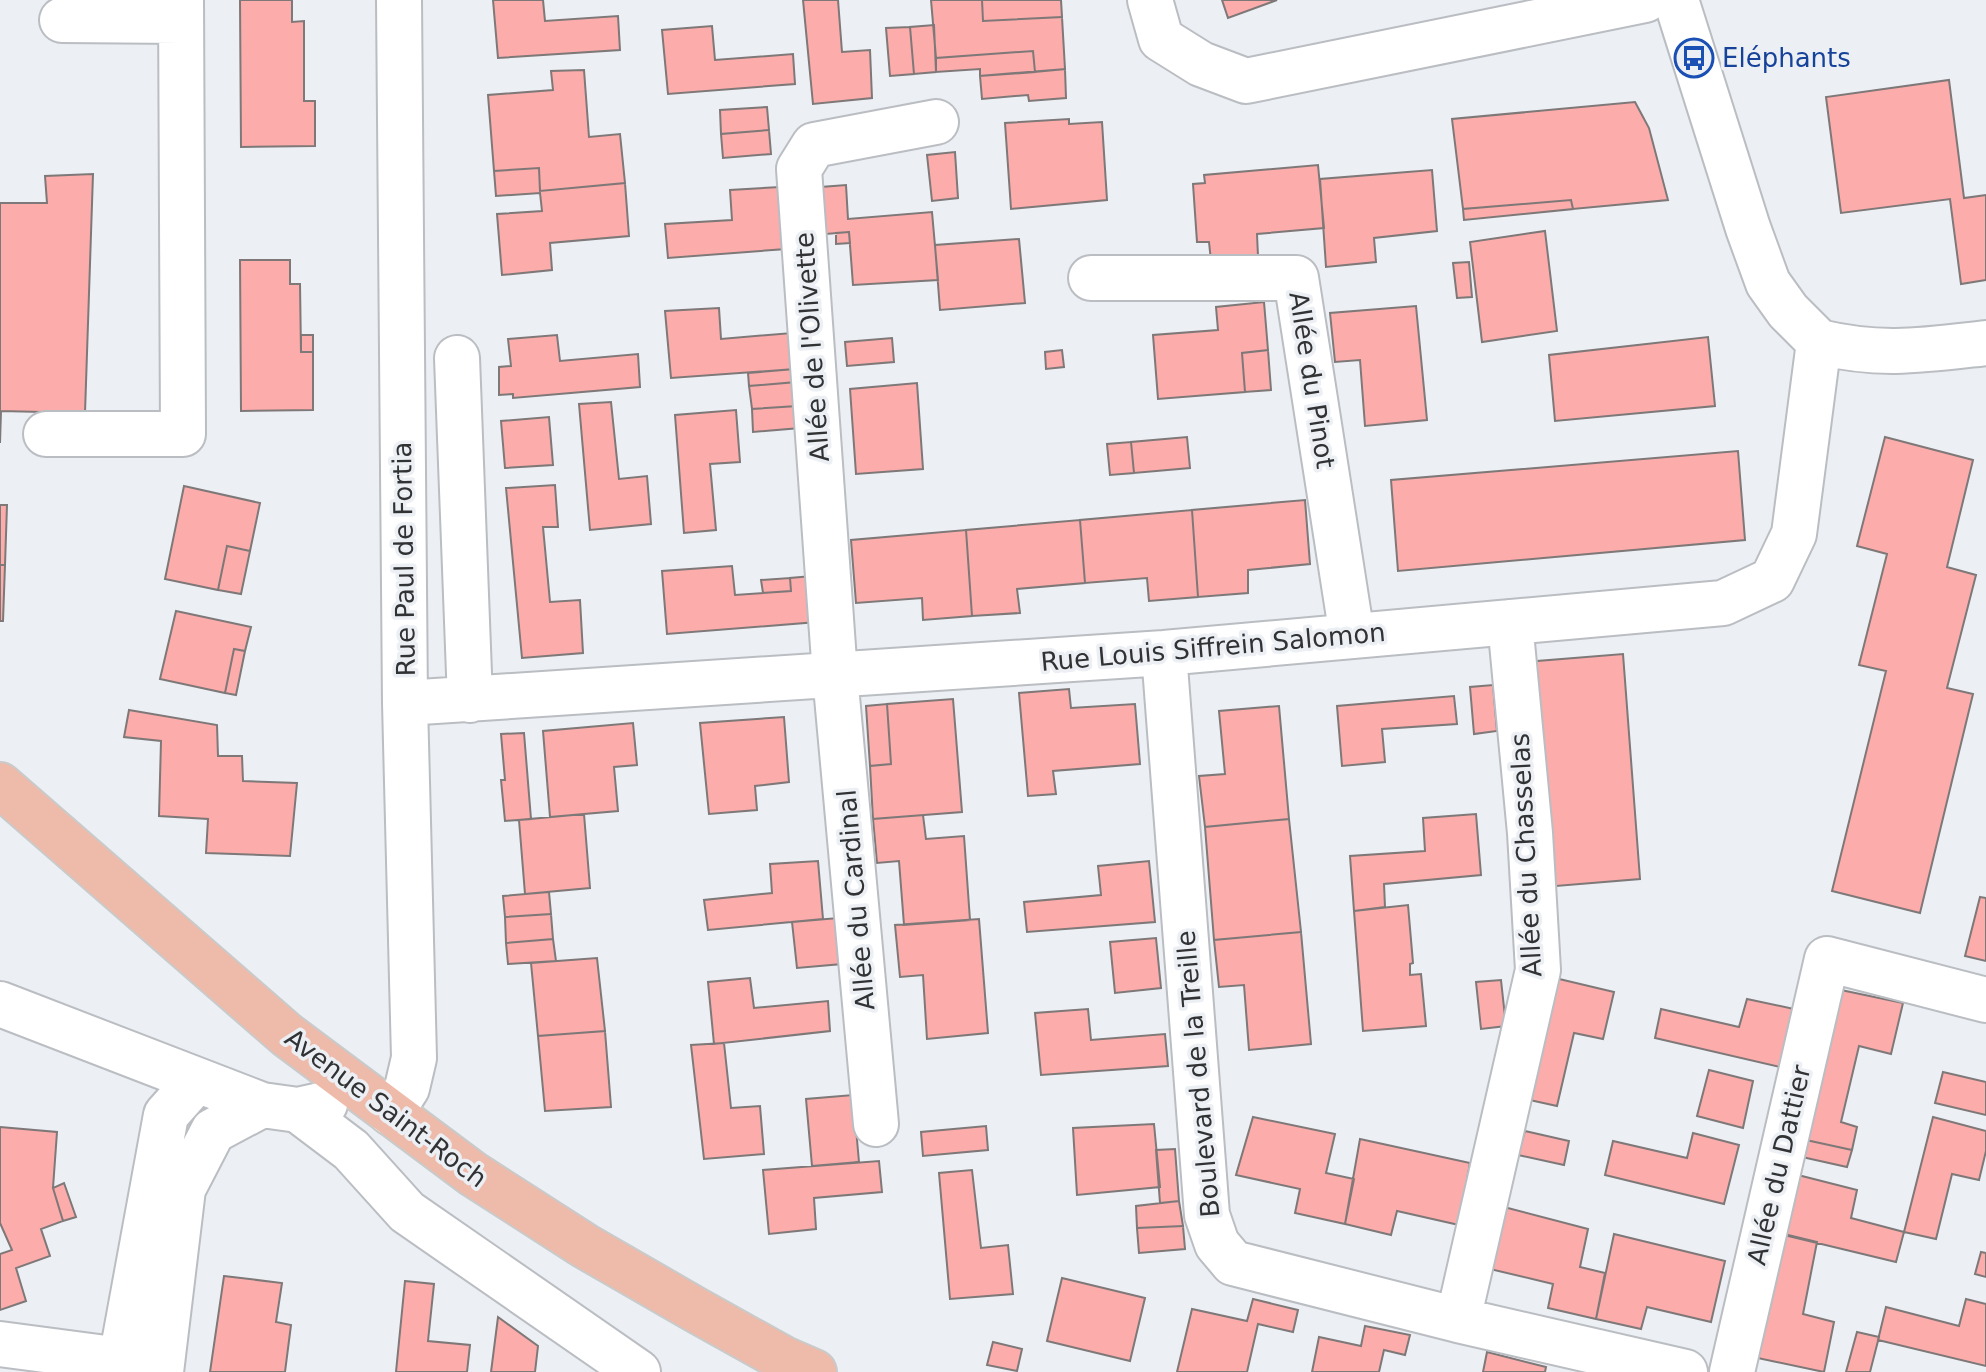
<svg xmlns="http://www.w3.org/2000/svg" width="1986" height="1372" font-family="'DejaVu Sans',sans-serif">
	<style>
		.building { fill: #fcacaa; stroke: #7e7878; stroke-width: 2 }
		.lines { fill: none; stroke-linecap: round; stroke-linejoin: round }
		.minor-casing { stroke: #babdc2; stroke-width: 48 }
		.major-casing { stroke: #c9caca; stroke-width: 48 }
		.minor { stroke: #fff; stroke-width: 44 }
		.major { stroke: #eebaaa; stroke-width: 44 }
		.labels { text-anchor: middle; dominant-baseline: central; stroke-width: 7; stroke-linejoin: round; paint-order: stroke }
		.transit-label { font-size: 26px; fill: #164399; stroke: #eceff4; text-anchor: start }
		.street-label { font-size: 26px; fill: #313234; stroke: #eceff4 }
	</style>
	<rect width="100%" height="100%" fill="#eceff4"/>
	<path class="building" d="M 240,0 L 292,0 L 292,22 L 304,21 L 304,101 L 315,101 L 315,146 L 241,147 Z
		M 493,0 L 543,0 L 545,21 L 618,16 L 620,50 L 498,58 Z
		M 803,0 L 838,0 L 842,52 L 870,50 L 872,98 L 813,104 Z
		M 931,0 L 982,0 L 983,21 L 1062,17 L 1065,69 L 1035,72 L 1033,51 L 936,58 Z
		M 982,0 L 1061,0 L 1062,17 L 983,21 Z
		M 1222,0 L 1277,0 L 1228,18 Z
		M 934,25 L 936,72 L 914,74 L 910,27 Z
		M 712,26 L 715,60 L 793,54 L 795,84 L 668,94 L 662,30 Z
		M 910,27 L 914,74 L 890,76 L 886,28 Z
		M 1033,51 L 1035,72 L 980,76 L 980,69 L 936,72 L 936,58 Z
		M 1065,69 L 1066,98 L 1029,101 L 1028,95 L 982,99 L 980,76 Z
		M 584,70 L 589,137 L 620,134 L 625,183 L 540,191 L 539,168 L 494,171 L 488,95 L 553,90 L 551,71 Z
		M 1949,80 L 1964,198 L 1986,195 L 1986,280 L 1961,284 L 1950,199 L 1841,213 L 1826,97 Z
		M 1635,102 L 1649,128 L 1668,200 L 1573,209 L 1571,200 L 1463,209 L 1452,119 Z
		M 767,107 L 769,130 L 721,134 L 720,110 Z
		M 1069,119 L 1069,124 L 1102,122 L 1107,200 L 1011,209 L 1005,123 Z
		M 769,130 L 771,154 L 723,158 L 721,134 Z
		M 955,152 L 958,198 L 932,201 L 927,155 Z
		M 1318,165 L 1324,228 L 1257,234 L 1258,256 L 1211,261 L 1209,242 L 1197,242 L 1193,184 L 1205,183 L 1204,175 Z
		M 539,168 L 540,191 L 625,183 L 629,236 L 550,243 L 552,270 L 502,275 L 497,214 L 542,211 L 540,193 L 496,196 L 494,171 Z
		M 1432,170 L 1437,231 L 1374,238 L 1376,262 L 1326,267 L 1320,179 Z
		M 93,174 L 85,413 L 1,411 L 0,443 L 0,203 L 47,203 L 45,176 Z
		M 846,185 L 848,219 L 932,212 L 938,280 L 853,285 L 849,232 L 826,234 L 821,187 Z
		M 780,187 L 786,249 L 668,258 L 665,224 L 732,220 L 730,190 Z
		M 1571,200 L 1573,209 L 1464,220 L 1463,209 Z
		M 1545,231 L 1557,331 L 1482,342 L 1470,242 Z
		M 849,232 L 850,243 L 836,244 L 836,233 Z
		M 1019,239 L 1025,303 L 940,310 L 935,245 Z
		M 240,260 L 290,260 L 290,284 L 300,284 L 301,352 L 313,352 L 313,410 L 241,411 Z
		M 1469,262 L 1472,297 L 1457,298 L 1453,263 Z
		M 1264,302 L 1268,350 L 1242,353 L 1245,392 L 1158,399 L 1153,335 L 1218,330 L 1216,307 Z
		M 1416,306 L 1427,420 L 1365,426 L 1360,360 L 1335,362 L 1330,313 Z
		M 719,308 L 721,339 L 792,333 L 795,369 L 671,378 L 665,311 Z
		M 301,335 L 313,335 L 313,352 L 301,352 Z
		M 557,335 L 560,361 L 638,354 L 640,387 L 513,398 L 513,394 L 499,395 L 499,367 L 511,366 L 508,339 Z
		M 1708,337 L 1715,406 L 1555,421 L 1549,355 Z
		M 892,338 L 894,362 L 847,366 L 845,342 Z
		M 1062,350 L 1064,367 L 1046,369 L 1045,352 Z
		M 1268,350 L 1271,390 L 1245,392 L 1242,353 Z
		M 795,369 L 796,382 L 749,386 L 748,373 Z
		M 796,382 L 797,406 L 752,409 L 749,386 Z
		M 917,383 L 923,469 L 856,474 L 850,389 Z
		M 611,402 L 619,479 L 647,476 L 651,524 L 590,530 L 579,404 Z
		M 797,406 L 800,428 L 753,432 L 752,409 Z
		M 736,410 L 740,462 L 710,464 L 716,530 L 684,533 L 675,415 Z
		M 549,417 L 553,465 L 505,468 L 501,421 Z
		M 1187,437 L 1190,468 L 1134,473 L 1131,442 Z
		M 1885,437 L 1973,460 L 1947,567 L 1976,575 L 1947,688 L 1973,694 L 1920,913 L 1832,891 L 1886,671 L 1859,665 L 1887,554 L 1857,546 Z
		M 1131,442 L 1134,473 L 1110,475 L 1107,444 Z
		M 1738,451 L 1745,540 L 1398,571 L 1391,480 Z
		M 555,485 L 558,527 L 543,527 L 550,602 L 580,600 L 583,653 L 522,658 L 506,488 Z
		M 184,486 L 260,503 L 250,551 L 227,546 L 218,590 L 165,579 Z
		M 1305,500 L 1310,564 L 1248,570 L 1248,593 L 1198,597 L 1192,510 Z
		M 0,505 L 7,505 L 5,565 L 0,565 Z
		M 1192,510 L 1198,597 L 1149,601 L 1147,578 L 1085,583 L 1080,520 Z
		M 1080,520 L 1085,583 L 1017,589 L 1020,613 L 972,616 L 966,530 Z
		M 966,530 L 972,616 L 923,620 L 922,598 L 856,603 L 851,540 Z
		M 227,546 L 250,551 L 241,594 L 218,590 Z
		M 0,565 L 5,565 L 3,621 L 0,621 Z
		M 732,566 L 735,595 L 791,591 L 790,578 L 812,576 L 817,622 L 667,634 L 662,571 Z
		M 790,578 L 791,591 L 763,593 L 761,580 Z
		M 176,611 L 251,627 L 245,651 L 234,649 L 225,693 L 160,679 Z
		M 234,649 L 245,651 L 236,695 L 225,693 Z
		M 1623,654 L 1640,879 L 1544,887 L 1525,662 Z
		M 1493,685 L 1497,731 L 1474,734 L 1470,687 Z
		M 1069,689 L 1071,708 L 1135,704 L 1140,764 L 1053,771 L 1056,794 L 1028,796 L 1019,693 Z
		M 1454,696 L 1457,724 L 1382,729 L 1385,762 L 1342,766 L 1337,706 Z
		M 953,699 L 962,812 L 873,819 L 870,766 L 891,764 L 887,704 Z
		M 887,704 L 891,764 L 870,766 L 866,706 Z
		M 1279,706 L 1289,819 L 1205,827 L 1199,776 L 1225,774 L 1219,711 Z
		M 129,710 L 217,725 L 218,756 L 242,756 L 243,781 L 297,783 L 290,856 L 206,853 L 208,819 L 159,816 L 161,741 L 124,737 Z
		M 784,717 L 789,782 L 755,786 L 757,810 L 709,814 L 700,723 Z
		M 633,723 L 637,765 L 614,767 L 618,811 L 550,817 L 543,731 Z
		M 524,733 L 531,819 L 505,821 L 501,780 L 505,780 L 501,734 Z
		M 584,814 L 590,888 L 525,894 L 519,820 Z
		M 1476,814 L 1481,875 L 1384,884 L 1385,907 L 1354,911 L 1350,856 L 1425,851 L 1423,818 Z
		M 923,815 L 926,839 L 964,836 L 970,920 L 904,925 L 899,861 L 877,863 L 873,819 Z
		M 1289,819 L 1301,932 L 1214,940 L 1205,827 Z
		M 818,861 L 823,919 L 708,930 L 704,900 L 772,893 L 770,864 Z
		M 1149,861 L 1155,922 L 1027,932 L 1024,902 L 1101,895 L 1098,866 Z
		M 549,892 L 551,914 L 505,917 L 503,896 Z
		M 1980,897 L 1986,898 L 1986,961 L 1965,956 Z
		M 1408,905 L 1413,963 L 1410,964 L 1410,975 L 1421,974 L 1426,1026 L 1363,1031 L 1354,911 Z
		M 551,914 L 553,939 L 506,943 L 505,917 Z
		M 838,918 L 842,964 L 797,968 L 792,922 Z
		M 979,919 L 988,1033 L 927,1039 L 923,975 L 900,977 L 895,925 Z
		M 1301,932 L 1311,1044 L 1249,1050 L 1244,985 L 1219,987 L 1214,940 Z
		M 1156,938 L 1161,988 L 1115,993 L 1110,942 Z
		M 553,939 L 556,961 L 508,964 L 506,943 Z
		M 597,958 L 605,1031 L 538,1036 L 531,963 Z
		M 750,978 L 754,1008 L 828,1001 L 830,1031 L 714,1044 L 708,982 Z
		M 1555,978 L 1614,992 L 1603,1039 L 1574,1033 L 1557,1106 L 1525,1099 Z
		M 1501,980 L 1506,1026 L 1481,1029 L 1476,982 Z
		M 1841,990 L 1903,1003 L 1891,1054 L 1859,1046 L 1841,1122 L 1857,1127 L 1852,1150 L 1806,1140 Z
		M 1747,999 L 1794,1009 L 1780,1067 L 1655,1038 L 1661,1009 L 1739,1027 Z
		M 1088,1009 L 1091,1040 L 1165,1034 L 1168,1066 L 1041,1075 L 1035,1013 Z
		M 605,1031 L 611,1107 L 545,1111 L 538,1036 Z
		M 724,1043 L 731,1108 L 760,1106 L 764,1154 L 704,1159 L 691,1045 Z
		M 1709,1070 L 1753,1081 L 1743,1128 L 1697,1116 Z
		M 1943,1072 L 1986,1082 L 1986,1115 L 1935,1103 Z
		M 853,1095 L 859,1162 L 812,1166 L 806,1099 Z
		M 1253,1117 L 1335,1134 L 1326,1173 L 1354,1179 L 1345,1224 L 1295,1213 L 1300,1189 L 1236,1175 Z
		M 1933,1117 L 1986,1131 L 1986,1151 L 1979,1180 L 1952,1174 L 1936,1239 L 1904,1232 Z
		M 1154,1124 L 1160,1187 L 1077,1195 L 1073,1128 Z
		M 986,1126 L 988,1150 L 923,1156 L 921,1132 Z
		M 0,1127 L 57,1132 L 53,1188 L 63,1221 L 41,1229 L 50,1256 L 16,1268 L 26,1301 L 0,1310 L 0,1254 L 12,1250 L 0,1223 Z
		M 1525,1131 L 1569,1141 L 1564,1165 L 1518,1155 Z
		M 1693,1133 L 1739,1145 L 1724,1204 L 1605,1175 L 1613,1141 L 1687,1158 Z
		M 1360,1139 L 1470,1163 L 1459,1225 L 1397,1211 L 1391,1235 L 1345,1224 Z
		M 1806,1140 L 1852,1150 L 1847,1167 L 1802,1157 Z
		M 1175,1149 L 1179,1201 L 1160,1203 L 1156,1150 Z
		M 879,1161 L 882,1192 L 814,1198 L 816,1229 L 769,1234 L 763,1170 Z
		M 972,1170 L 981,1248 L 1008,1245 L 1013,1294 L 950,1299 L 939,1173 Z
		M 1798,1175 L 1857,1190 L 1851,1218 L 1904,1232 L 1896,1262 L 1784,1235 Z
		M 64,1183 L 76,1217 L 63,1221 L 53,1188 Z
		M 1179,1201 L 1183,1226 L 1137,1228 L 1136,1206 Z
		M 1504,1207 L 1588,1229 L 1580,1267 L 1605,1273 L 1596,1319 L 1548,1308 L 1553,1284 L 1490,1269 Z
		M 1183,1226 L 1185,1249 L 1139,1253 L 1137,1228 Z
		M 1776,1232 L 1817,1242 L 1803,1314 L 1834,1322 L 1824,1372 L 1753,1357 Z
		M 1614,1234 L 1725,1261 L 1711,1322 L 1647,1307 L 1641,1329 L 1596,1319 Z
		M 1981,1252 L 1986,1253 L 1986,1277 L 1975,1274 Z
		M 224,1276 L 282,1283 L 276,1322 L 291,1325 L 285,1372 L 210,1372 Z
		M 1062,1278 L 1145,1298 L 1130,1361 L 1047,1341 Z
		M 405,1281 L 434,1284 L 428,1341 L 470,1345 L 467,1372 L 396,1372 Z
		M 1253,1299 L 1298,1310 L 1293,1332 L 1258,1324 L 1247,1372 L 1177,1372 L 1192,1309 L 1247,1321 Z
		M 1966,1299 L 1986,1304 L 1986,1366 L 1878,1340 L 1886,1307 L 1959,1326 Z
		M 498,1317 L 538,1346 L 535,1372 L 491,1372 Z
		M 1365,1326 L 1410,1335 L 1405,1355 L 1384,1350 L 1379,1372 L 1312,1372 L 1319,1337 L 1361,1346 Z
		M 1857,1332 L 1879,1337 L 1870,1372 L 1846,1372 Z
		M 993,1342 L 1022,1349 L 1017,1371 L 987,1365 Z
		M 1487,1352 L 1546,1367 L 1545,1372 L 1483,1372 Z"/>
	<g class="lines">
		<defs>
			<path id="minor" d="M 1150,0 L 1161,39 L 1201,64 L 1246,81 L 1645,0
				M 1676,0 L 1748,228 L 1768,283 L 1788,311 L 1819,342
				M 62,20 L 181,21
				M 1091,278 L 1296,278 L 1352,636
				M 1819,342 C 1881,357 1924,350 1986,343
				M 457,358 L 470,700
				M 46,434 L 183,434 L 181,0
				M 1164,653 L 1207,1215 L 1217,1244 L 1233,1263 L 1458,1320 L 1685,1372
				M 405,703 L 1164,653 L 1723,603 L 1772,580 L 1794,534 L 1819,342
				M 0,1004 L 262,1105 L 298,1110 L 325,1104
				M 298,1110 L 351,1150 L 407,1212 L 638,1372
				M 391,1113 L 407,1088 L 414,1058 L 405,703 L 399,0
				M 876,1124 L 835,675 L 799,169 L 814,145 L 936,122
				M 1458,1320 L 1538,970 L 1530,833 L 1510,622
				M 0,1344 L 121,1360 L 166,1115 L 197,1080
				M 161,1372 L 183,1189 L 213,1131 L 262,1105
				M 1732,1372 L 1827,959 L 1986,1000"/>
			<path id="major" d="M 0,785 L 287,1035 L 473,1174 L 585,1246 L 696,1310 L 784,1359 L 814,1372"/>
		</defs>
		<use href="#minor" class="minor-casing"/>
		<use href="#major" class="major-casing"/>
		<use href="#minor" class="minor"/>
		<use href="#major" class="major"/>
	</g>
	<defs>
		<symbol id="bus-ring" viewBox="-11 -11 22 22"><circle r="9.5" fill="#eceff4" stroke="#1a4fb4" stroke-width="1.5"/><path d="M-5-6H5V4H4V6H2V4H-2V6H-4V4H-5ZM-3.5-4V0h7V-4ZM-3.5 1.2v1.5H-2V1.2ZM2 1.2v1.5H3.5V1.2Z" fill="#1a4fb4"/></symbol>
	</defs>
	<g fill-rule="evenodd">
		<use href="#bus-ring" x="1672" y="36" width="44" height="44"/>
	</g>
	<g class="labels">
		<g class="transit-label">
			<text x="1722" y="58">Eléphants</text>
		</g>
		<g class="street-label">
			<text transform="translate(812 347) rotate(-94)">Allée de l'Olivette</text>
			<text transform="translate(1312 380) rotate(81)">Allée du Pinot</text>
			<text transform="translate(404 559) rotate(-91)">Rue Paul de Fortia</text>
			<text transform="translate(1213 647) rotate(-5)">Rue Louis Siffrein Salomon</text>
			<text transform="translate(1526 855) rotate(-93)">Allée du Chasselas</text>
			<text transform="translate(856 900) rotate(-95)">Allée du Cardinal</text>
			<text transform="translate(1198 1074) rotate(-95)">Boulevard de la Treille</text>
			<text transform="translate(386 1108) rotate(37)">Avenue Saint-Roch</text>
			<text transform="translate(1779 1165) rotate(-77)">Allée du Dattier</text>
		</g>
	</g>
</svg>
